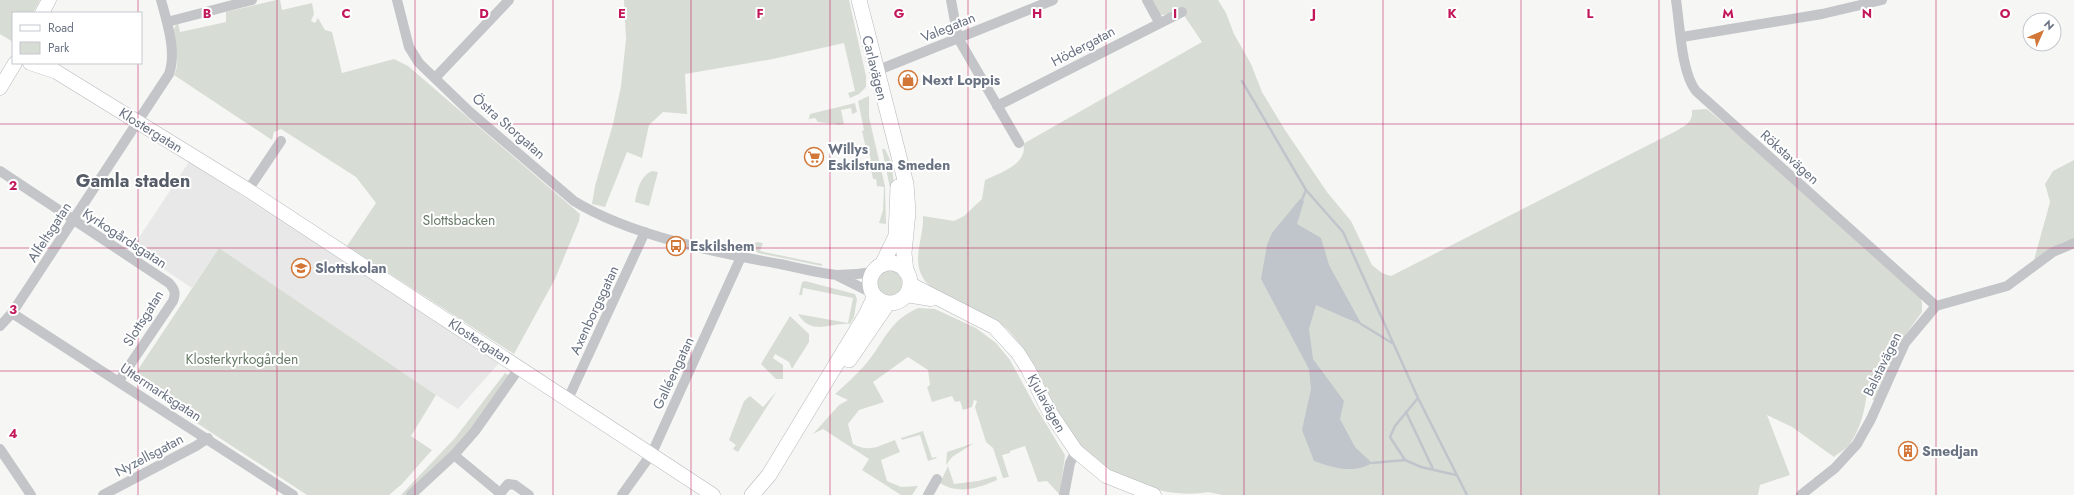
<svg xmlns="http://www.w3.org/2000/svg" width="2074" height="495" font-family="Jost,sans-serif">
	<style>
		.built { fill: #e7e8e7 }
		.green { fill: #d7ddd5 }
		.water { fill: #bfc5cb }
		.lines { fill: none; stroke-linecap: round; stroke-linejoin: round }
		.stream { stroke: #bfc5cb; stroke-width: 2.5 }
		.secondary-casing { stroke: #b5b8bd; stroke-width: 15 }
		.primary-casing { stroke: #b6b8bc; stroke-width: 16 }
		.street { stroke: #c3c5c9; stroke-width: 10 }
		.secondary { stroke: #fff; stroke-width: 14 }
		.primary { stroke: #fff; stroke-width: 15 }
		.grid { fill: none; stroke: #c2185b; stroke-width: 1; stroke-opacity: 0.55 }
		.labels { text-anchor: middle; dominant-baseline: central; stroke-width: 4; stroke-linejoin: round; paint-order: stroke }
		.street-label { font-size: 14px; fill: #697282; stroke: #fff }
		.poi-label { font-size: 14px; font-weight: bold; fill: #697282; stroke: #fff; text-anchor: start }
		.park-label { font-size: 14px; fill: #677a67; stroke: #fff }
		.district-label { font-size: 18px; font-weight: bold; fill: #565d68; stroke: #fff }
		.grid-label { font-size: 13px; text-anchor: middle; font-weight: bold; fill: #c2185b; stroke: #fff; stroke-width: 4; stroke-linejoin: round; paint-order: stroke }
	</style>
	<rect width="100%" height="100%" fill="#f6f7f4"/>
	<path class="built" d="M 189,162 L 500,362 L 458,409 L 436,395 L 219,248 L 192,288 L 132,248 Z"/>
	<path class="green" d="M 0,0 L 40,0 L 33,13 L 13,13 L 13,42 L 0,34 Z
		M 276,0 L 280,0 L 282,10 L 312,3 L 314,14 L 311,21 L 315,23 L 318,18 L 325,30 L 332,32 L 342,73 L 394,59 L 408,66 L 580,214 L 579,221 L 555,279 L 514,354 L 347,246 L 376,203 L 356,177 L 281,129 L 274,132 L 272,140 L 174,75 C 184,56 166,32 178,23 L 180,32 L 226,22 L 226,12 Z
		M 624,0 L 849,0 L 866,76 L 866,87 L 859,94 L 850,98 L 848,93 L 855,91 L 844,43 L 773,59 L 685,74 L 687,114 L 663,112 L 649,125 L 642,158 L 627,152 L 605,207 L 592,204 L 595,186 L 613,124 L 621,86 L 626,39 Z
		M 1151,0 L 1218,0 L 1226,13 L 1234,34 L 1251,64 L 1262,92 L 1285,130 L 1327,192 L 1351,221 L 1372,265 L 1382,273 L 1391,276 L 1676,131 C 1686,125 1693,123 1692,110 L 1707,109 L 1752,147 L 1920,296 L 1922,303 L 1922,312 L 1906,334 L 1875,402 L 1867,392 C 1865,410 1860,431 1849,445 C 1845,450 1838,453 1834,457 L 1792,427 L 1767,415 L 1790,475 L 1760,485 L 1758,495 L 1222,495 L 1208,492 C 1193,495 1168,494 1153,488 C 1139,482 1124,477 1110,471 C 1080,455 1057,413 1042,384 C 1032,365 1023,345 1008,330 C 986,307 946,306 925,281 C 910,261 924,239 923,216 L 954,221 L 964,216 L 982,199 L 985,180 C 999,173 1029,164 1023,144 L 1202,42 L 1183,14 L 1160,15 Z
		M 869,96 L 869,117 L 885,186 L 886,224 L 879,223 L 883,210 L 884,187 L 877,186 L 876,179 L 873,179 L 869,161 L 871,160 L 869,153 L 867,153 L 862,131 L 864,130 L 858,101 Z
		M 855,103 L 857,112 L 852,114 L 851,108 L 841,110 L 844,124 L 837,125 L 837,124 L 818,122 L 815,118 L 809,119 L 807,125 L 810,114 Z
		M 882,149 L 885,149 L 892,164 L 894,187 L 890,228 L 891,193 Z
		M 2074,160 L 2074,238 L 2061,243 L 2034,260 L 2050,202 L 2045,184 L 2053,171 Z
		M 652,171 L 658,172 L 649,206 L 635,202 C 637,191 640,176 652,171 Z
		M 757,242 L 763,243 L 760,251 L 822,264 L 822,266 L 758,253 L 755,250 L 753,244 Z
		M 219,248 L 436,395 L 411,436 L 432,450 L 402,484 L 389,495 L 307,495 L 131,380 Z
		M876 283a13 13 0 1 1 26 0a13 13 0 1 1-26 0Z
		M 805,281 L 855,294 L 857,299 L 854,317 L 850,324 C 831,322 812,337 798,314 L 848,323 L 853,298 L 803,288 L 802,295 L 799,295 L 802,282 Z
		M 918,308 L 935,309 L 976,328 L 996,343 L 1010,360 L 1034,404 L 1065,455 L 1060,495 L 1047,481 L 1038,482 L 1025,446 L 1010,451 L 1010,453 L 1002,455 L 1009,477 L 1003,478 L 993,448 L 986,442 L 975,407 L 977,401 L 974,400 L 972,407 L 963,410 L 960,401 L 955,402 L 952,396 L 932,402 L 927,387 L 930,385 L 928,370 L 908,357 L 873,382 L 884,402 L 859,410 L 848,424 L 853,444 C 870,453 878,446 895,440 L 900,452 L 881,460 L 887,481 L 901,487 L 918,486 L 912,495 L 901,495 L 862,470 L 869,459 L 823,429 L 813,434 L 839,405 L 848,400 L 835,394 C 845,385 855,376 864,366 C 885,342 887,322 918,308 Z
		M 790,316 L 809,334 L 809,342 L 792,369 L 789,362 L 775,354 L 773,358 L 783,365 L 783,379 L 776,379 L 761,364 Z
		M 505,373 L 510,376 L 483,415 L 448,456 L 406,495 L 401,495 L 455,438 Z
		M 777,391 L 738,452 L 733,449 L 736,445 L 729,440 L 744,401 L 750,396 L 763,407 Z
		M 923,431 L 932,458 L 936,457 L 937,458 L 928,461 L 920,435 L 902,440 L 901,438 Z
		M 974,443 L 952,457 L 946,465 L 947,452 Z
		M 948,466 L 954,484 L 978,481 L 996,476 L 997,480 C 979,488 958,495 940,483 Z"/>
	<path class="water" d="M 1300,199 L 1304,201 L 1297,224 L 1321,238 L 1329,265 L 1362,325 L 1316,305 L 1309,329 L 1313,359 L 1344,401 L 1340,419 L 1355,447 L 1372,463 C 1354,474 1333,468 1314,461 L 1302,430 L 1311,389 L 1309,369 L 1261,279 L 1267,245 L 1272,233 Z"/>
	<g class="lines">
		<path class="stream" d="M 1242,81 L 1306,190 L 1343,232 L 1418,398 L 1467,495
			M 1301,202 L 1306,190
			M 1361,324 L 1392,343
			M 1418,398 L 1395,426 L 1390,437 L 1405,460 L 1421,467 L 1456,475
			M 1406,412 L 1433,469
			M 1372,463 L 1405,460"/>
		<defs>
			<path id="secondary" d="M 42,13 L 49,0
				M 30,63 L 54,71
				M 45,63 L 55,71 L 248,190 L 713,495
				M 0,88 L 15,63
				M 910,284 L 994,327 L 1018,353 L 1028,369 L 1049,411 L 1076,451 L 1106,476 L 1154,495
				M 906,295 L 931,299"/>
			<path id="primary" d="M 859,0 L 906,184 L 908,212 L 904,253 L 906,272
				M870 283a20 20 0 1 1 40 0a20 20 0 1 1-40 0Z
				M 882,265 L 896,236 L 898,187
				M 849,360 L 888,303
				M 752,495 L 769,475 L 866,315 L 875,296"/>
		</defs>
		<use href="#secondary" class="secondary-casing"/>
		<use href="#primary" class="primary-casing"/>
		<path class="street" d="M 397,0 L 409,47 L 419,63 L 470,112 L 574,201 C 629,235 717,253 780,264 C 799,268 818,273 837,275 C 849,275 861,274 873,272
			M 951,0 L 958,38 L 1019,143
			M 1147,0 L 1159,22
			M 1676,0 C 1680,25 1681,72 1696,91 L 1936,306
			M 167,22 L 252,0
			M 1682,37 L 1822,14 L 1882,0
			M 876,71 L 1053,0
			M 435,78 L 509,0
			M 997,106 L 1182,12
			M 0,171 L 169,283 C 175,290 176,293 173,301 L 119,381
			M 248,190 L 281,141
			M 838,276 L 872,293
			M 12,313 L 293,495
			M 0,326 L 12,313 L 169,74 C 177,52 167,22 161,0
			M 568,399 L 645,232
			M 0,449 L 31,495
			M 454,455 L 500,493
			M 103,495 L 196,446 L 208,438
			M 411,495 L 454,455 L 475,431 L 520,367
			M 499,495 L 508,484 L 515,485 L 529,495
			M 622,495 L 652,453 L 741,257
			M 928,495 L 937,479
			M 1064,495 L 1070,463 L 1076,451
			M 1801,495 L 1835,468 L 1857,444 L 1871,419 L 1905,343 L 1936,306 L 2007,286 L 2053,252 L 2074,243"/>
		<use href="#secondary" class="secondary"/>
		<use href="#primary" class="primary"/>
	</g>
	<path class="grid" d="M 138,0 L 138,13M 277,0 L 277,495M 415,0 L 415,495M 553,0 L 553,495M 691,0 L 691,495M 830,0 L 830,495M 968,0 L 968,495M 1106,0 L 1106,495M 1244,0 L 1244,495M 1383,0 L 1383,495M 1521,0 L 1521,495M 1659,0 L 1659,495M 1797,0 L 1797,495M 1936,0 L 1936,495M 138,63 L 138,495M 0,124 L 2074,124M 0,248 L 2074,248M 0,371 L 2074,371"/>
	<defs>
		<symbol id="shop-ring" viewBox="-11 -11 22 22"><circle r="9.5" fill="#fff" stroke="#d27738" stroke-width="1.5"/><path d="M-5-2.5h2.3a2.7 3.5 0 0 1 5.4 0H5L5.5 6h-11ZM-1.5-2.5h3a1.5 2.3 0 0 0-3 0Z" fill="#d27738"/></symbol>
		<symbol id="supermarket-ring" viewBox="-11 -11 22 22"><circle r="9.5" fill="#fff" stroke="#d27738" stroke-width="1.5"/><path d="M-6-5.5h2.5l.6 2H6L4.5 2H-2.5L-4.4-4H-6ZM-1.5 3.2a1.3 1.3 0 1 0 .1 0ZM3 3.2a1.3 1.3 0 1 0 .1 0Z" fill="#d27738"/></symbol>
		<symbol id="bus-ring" viewBox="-11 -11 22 22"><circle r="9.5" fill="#fff" stroke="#d27738" stroke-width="1.5"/><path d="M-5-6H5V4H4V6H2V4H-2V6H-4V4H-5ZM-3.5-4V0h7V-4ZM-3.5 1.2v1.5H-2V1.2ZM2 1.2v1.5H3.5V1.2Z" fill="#d27738"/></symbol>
		<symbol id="school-ring" viewBox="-11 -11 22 22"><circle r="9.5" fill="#fff" stroke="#d27738" stroke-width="1.5"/><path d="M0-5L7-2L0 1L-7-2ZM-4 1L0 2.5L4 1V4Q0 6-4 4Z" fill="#d27738"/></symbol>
		<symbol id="building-ring" viewBox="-11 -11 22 22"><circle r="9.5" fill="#fff" stroke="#d27738" stroke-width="1.5"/><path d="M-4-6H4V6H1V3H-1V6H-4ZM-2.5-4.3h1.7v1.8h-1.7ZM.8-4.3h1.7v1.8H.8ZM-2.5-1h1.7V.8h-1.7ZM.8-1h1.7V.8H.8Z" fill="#d27738"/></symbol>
	</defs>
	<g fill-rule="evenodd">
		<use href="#shop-ring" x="897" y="69" width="22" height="22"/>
		<use href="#supermarket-ring" x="803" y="146" width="22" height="22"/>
		<use href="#bus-ring" x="665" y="235" width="22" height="22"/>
		<use href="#school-ring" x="290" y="257" width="22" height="22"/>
		<use href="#building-ring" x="1897" y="440" width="22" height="22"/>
	</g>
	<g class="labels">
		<g class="street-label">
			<text transform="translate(948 27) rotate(-22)">Valegatan</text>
			<text transform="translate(1083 46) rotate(-28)">Hödergatan</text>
			<text transform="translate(875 68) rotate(76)">Carlavägen</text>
			<text transform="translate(509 126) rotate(41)">Östra Storgatan</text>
			<text transform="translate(151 130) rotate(32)">Klostergatan</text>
			<text transform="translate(1790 157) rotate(42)">Rökstavägen</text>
			<text transform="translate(49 232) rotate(-57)">Alfeltsgatan</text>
			<text transform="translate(125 238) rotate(33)">Kyrkogårdsgatan</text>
			<text transform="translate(594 310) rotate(-65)">Axenborgsgatan</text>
			<text transform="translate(143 318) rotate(-58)">Slottsgatan</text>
			<text transform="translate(480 341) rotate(33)">Klostergatan</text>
			<text transform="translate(1882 364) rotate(-64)">Balstavägen</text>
			<text transform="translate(673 373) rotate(-65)">Galléengatan</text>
			<text transform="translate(161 392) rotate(33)">Uttermarksgatan</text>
			<text transform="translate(1047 403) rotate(61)">Kjulavägen</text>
			<text transform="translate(149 455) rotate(-28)">Nyzellsgatan</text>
		</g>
		<g class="poi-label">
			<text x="922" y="80">Next Loppis</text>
			<text x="828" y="149">Willys<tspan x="828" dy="16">Eskilstuna Smeden</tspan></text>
			<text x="690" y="246">Eskilshem</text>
			<text x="315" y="268">Slottskolan</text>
			<text x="1922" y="451">Smedjan</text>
		</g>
		<g class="park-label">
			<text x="459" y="220">Slottsbacken</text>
			<text x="242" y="359">Klosterkyrkogården</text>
		</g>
		<g class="district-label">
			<text x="133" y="181">Gamla staden</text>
		</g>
	</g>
	<g class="grid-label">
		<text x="207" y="18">B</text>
		<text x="346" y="18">C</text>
		<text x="484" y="18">D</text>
		<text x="622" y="18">E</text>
		<text x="760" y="18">F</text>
		<text x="899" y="18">G</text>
		<text x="1037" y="18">H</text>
		<text x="1175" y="18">I</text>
		<text x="1314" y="18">J</text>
		<text x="1452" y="18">K</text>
		<text x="1590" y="18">L</text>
		<text x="1728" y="18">M</text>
		<text x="1867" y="18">N</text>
		<text x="2005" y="18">O</text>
		<text x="13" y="190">2</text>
		<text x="13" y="314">3</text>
		<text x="13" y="438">4</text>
	</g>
	<rect x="12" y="12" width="130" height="52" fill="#ffffff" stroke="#c3c7cd"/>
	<rect x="20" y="25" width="20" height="6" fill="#ffffff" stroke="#c3c7cd"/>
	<text x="48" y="32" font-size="12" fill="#697282">Road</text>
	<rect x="20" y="42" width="20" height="12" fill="#d7ddd5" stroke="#c3c7cd"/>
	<text x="48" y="52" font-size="12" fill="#697282">Park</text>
	<g transform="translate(2042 32) rotate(45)"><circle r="19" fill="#ffffff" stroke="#c3c7cd"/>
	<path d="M0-3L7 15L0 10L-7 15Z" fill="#d27738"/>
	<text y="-6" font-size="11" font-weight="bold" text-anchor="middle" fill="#697282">N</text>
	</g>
</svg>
